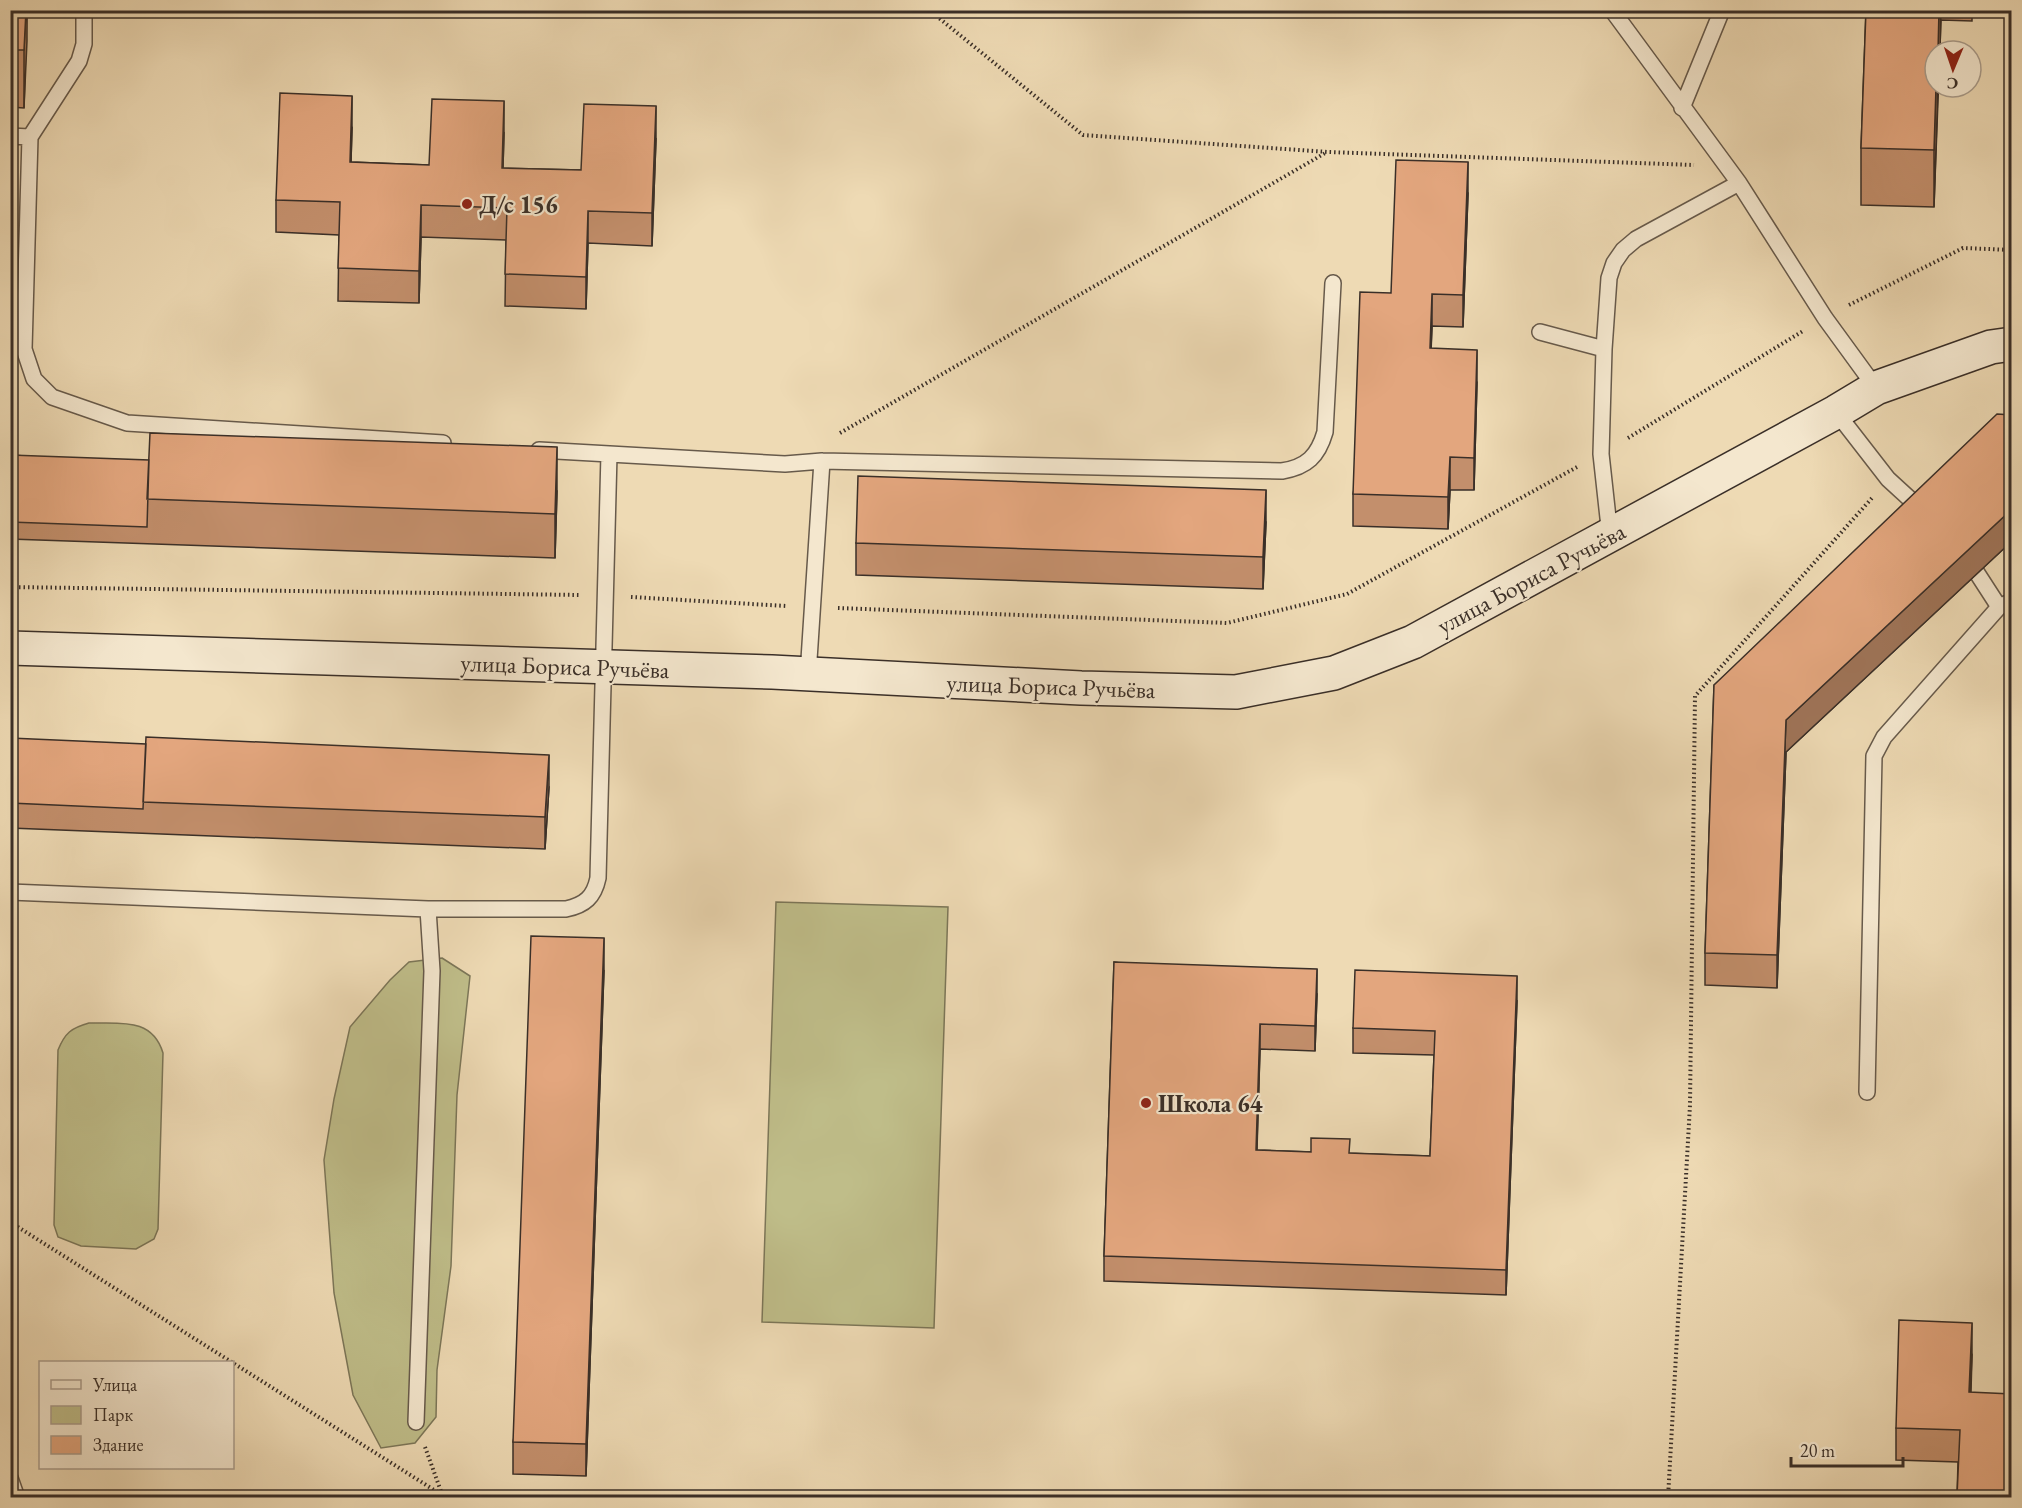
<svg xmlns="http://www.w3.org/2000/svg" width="2022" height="1508" font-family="'EB Garamond',serif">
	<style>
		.green { fill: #bfbd89; stroke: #7c7658; stroke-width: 1.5 }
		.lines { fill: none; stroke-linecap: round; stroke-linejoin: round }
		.lane-casing { stroke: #675a4b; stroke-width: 18 }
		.secondary-casing { stroke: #3a2f28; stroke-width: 36 }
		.path { stroke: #3a2f28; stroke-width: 4; stroke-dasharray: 1.5 3; stroke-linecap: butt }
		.lane { stroke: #f4e7ce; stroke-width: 15 }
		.secondary { stroke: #f4e7ce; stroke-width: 33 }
		.wall { fill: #c38f6c; stroke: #3a2f28; stroke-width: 1.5 }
		.shaded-wall { fill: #9f7458; stroke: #3a2f28; stroke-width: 1.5 }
		.building { fill: #e3a67e; stroke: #3a2f28; stroke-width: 1.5 }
		.poi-dot { fill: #8f2418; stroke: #f4e7ce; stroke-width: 2 }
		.labels { text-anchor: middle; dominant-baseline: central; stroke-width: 4.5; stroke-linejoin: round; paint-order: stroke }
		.poi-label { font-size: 24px; font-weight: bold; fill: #3a2f28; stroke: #f4e7ce; text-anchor: start }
		.street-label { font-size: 24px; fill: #3a2f28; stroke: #f4e7ce }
	</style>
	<rect width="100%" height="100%" fill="#eedab4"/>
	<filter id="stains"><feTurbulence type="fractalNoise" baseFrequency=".00333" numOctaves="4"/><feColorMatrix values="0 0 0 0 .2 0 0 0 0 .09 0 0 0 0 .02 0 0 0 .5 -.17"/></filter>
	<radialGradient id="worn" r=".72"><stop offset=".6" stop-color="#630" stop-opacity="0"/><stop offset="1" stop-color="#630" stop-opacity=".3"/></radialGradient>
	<path class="green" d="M 776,902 L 948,907 L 934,1328 L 762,1322 Z
		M 442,958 L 470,976 L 457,1095 L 451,1266 L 437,1370 L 436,1417 L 415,1443 L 381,1448 L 353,1395 L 334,1293 L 324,1160 L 334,1099 L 350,1027 L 390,980 L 409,962 Z
		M 89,1023 C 120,1024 152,1017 163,1053 L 158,1229 L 154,1239 L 136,1249 L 81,1246 L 58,1237 L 54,1225 L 58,1050 C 65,1033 71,1028 89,1023 Z
		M 232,1493 L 232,1498 L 41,1497 L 41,1495 Z"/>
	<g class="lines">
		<defs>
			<path id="lane" d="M 1612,10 L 1739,183 L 1825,318 L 1876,388
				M 1682,108 L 1722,10
				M 10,136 L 30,137 L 24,349 L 34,379 L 52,397 L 127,423 L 443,443
				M 30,137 L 79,61 L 84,44 L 84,10
				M 1540,332 L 1604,349
				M 1836,412 L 1888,479 L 1924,512
				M 539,450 L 785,464 L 822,461 L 1282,471 C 1307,467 1318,456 1325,432 L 1333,283
				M 1610,536 L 1601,454 L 1604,349 L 1609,278 L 1614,263 L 1623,250 L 1636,239 L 1739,183
				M 1977,573 L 1999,607
				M 808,675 L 822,461
				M 10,892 L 428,909 L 432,971 L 416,1422
				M 428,909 L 566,909 C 585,905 594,897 598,878 L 609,454
				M 1867,1092 L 1874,756 L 1884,737 L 1999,607 L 2012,601
				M 10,1478 L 17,1498"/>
			<path id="secondary" d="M 10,648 L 772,672 L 1081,688 L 1236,692 L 1334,673 L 1413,642 L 1836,412 L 1876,388 L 1991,347 L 2012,344"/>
		</defs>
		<use href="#lane" class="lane-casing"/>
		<use href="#secondary" class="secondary-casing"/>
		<path class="path" d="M 929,10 L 1083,135 L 1328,152 L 1694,165
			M 1849,305 L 1963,248 L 2012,250
			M 840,433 L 1327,152
			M 1628,438 L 1803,331
			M 10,587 L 579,595
			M 631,597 L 786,606
			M 838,608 L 1227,623 L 1347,594 L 1577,467
			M 10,1222 L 442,1495 L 503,1498
			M 425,1447 L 442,1494
			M 1668,1498 L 1690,1105 L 1695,696 L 1872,498"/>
		<use href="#lane" class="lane"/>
		<use href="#secondary" class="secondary"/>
	</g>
	<path class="wall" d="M 10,10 L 27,10 L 24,108 L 10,107 Z
		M 1866,10 L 1972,10 L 1972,21 L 1941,20 L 1934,207 L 1861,205 L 1861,148 Z
		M 352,128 L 351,162 L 429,165 L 504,133 L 503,168 L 581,170 L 656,139 L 652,246 L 588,243 L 586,309 L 505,306 L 506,240 L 421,237 L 419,303 L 338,301 L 339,235 L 276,232 L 276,200 Z
		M 1468,194 L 1463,327 L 1432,326 L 1431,348 L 1477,382 L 1474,490 L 1450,490 L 1448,529 L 1353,526 L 1353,494 L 1391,293 Z
		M 2012,415 L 2012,541 L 1786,752 L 1777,988 L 1705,985 L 1705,953 L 1714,685 Z
		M 10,455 L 557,491 L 555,558 L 10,539 Z
		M 1266,522 L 1263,589 L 856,575 L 856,543 Z
		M 10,738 L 549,787 L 545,849 L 10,828 Z
		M 1114,962 L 1317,994 L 1315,1051 L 1260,1049 L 1257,1150 L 1430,1156 L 1434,1055 L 1353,1053 L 1353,1028 L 1517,1001 L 1506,1295 L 1104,1281 L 1104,1256 Z
		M 604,970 L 586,1476 L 513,1474 L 513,1442 Z
		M 1972,1355 L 1971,1392 L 2012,1497 L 1957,1497 L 1958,1462 L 1896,1460 L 1896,1428 Z"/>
	<path class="shaded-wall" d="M 26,10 L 27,10 L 27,41 L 24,108 L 24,50 Z
		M 1939,10 L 1941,10 L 1940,51 L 1938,51 Z
		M 1936,87 L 1938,87 L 1934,207 L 1934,150 Z
		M 352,96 L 352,128 L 350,194 L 350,162 Z
		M 504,101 L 504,133 L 502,200 L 502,168 Z
		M 656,106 L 656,139 L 652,246 L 652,213 Z
		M 1468,162 L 1468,194 L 1463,327 L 1463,295 Z
		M 421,205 L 421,237 L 419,303 L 419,271 Z
		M 588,211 L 588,243 L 586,309 L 586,277 Z
		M 1432,294 L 1432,326 L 1430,381 L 1430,348 Z
		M 1477,350 L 1477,382 L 1474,490 L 1474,458 Z
		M 557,447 L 557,491 L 555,558 L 555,514 Z
		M 1450,457 L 1450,490 L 1448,529 L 1448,497 Z
		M 1266,490 L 1266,522 L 1263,589 L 1263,557 Z
		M 2012,509 L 2012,541 L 1786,752 L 1777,988 L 1777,955 L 1786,720 Z
		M 549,755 L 549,787 L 545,849 L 545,817 Z
		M 604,938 L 604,970 L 586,1476 L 586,1444 Z
		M 1317,969 L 1317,994 L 1315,1051 L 1315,1026 Z
		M 1517,976 L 1517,1001 L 1506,1295 L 1506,1270 Z
		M 1260,1024 L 1260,1049 L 1256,1175 L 1256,1150 Z
		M 1972,1323 L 1972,1355 L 1969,1424 L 1969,1392 Z"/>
	<path class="building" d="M 10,10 L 26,10 L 24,50 L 10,50 Z
		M 1866,10 L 1939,10 L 1938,51 L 1935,51 L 1935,87 L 1936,87 L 1934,150 L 1861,148 Z
		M 280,93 L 352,96 L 350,162 L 429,165 L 432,99 L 504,101 L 502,168 L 581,170 L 584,104 L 656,106 L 652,213 L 588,211 L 586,277 L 505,274 L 507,208 L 421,205 L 419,271 L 338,268 L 340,202 L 276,200 Z
		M 1396,160 L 1468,162 L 1463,295 L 1432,294 L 1430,348 L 1477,350 L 1474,458 L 1450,457 L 1448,497 L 1353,494 L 1360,292 L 1391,293 Z
		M 1997,414 L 2012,415 L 2012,509 L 1786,720 L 1777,955 L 1705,953 L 1714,685 Z
		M 150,433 L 557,447 L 555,514 L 147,499 Z
		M 10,455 L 149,460 L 147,527 L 10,522 Z
		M 858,476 L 1266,490 L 1263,557 L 856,543 Z
		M 146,737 L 549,755 L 545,817 L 143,802 Z
		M 10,738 L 146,744 L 143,809 L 10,803 Z
		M 531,936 L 604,938 L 586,1444 L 513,1442 Z
		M 1114,962 L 1317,969 L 1315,1026 L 1260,1024 L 1256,1150 L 1311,1152 L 1311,1138 L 1350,1139 L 1349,1153 L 1430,1156 L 1435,1031 L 1353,1028 L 1355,970 L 1517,976 L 1506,1270 L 1104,1256 Z
		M 1899,1320 L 1972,1323 L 1969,1392 L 2012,1394 L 2012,1497 L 1957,1496 L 1960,1430 L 1896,1428 Z"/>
	<g class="poi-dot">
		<circle cx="467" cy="204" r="6"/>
		<circle cx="1146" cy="1103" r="6"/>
	</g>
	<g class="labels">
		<g class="poi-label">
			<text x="479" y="204">Д/с 156</text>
			<text x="1158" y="1103">Школа 64</text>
		</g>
		<g class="street-label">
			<text transform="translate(1531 578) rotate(-28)">улица Бориса Ручьёва</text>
			<text transform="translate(565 666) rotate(2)">улица Бориса Ручьёва</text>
			<text transform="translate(1051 686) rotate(2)">улица Бориса Ручьёва</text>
		</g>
	</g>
	<rect width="2022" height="1508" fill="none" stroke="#eedab4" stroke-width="36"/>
	<rect x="12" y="12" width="1998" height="1484" fill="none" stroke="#3a2f28" stroke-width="3"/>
	<rect x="18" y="18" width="1986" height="1472" fill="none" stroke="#3a2f28" stroke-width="1.5"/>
	<rect x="39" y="1361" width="195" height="108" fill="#f4e7ce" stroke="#aa9d8c" stroke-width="1.5"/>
	<rect x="51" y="1380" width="30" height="9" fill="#f4e7ce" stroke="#aa9d8c" stroke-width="1.5"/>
	<text x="93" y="1391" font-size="18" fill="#3a2f28">Улица</text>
	<rect x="51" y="1406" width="30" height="18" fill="#bfbd89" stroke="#aa9d8c" stroke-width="1.5"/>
	<text x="93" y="1421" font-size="18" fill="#3a2f28">Парк</text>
	<rect x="51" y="1436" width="30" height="18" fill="#e3a67e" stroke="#aa9d8c" stroke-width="1.5"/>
	<text x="93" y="1451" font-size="18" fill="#3a2f28">Здание</text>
	<g transform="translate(1953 69) rotate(182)"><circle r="28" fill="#f4e7ce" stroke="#aa9d8c" stroke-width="1.5"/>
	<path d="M0-4.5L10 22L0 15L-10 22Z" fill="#8f2418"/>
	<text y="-9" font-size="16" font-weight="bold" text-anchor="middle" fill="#3a2f28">С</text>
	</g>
	<path d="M1791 1457v9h112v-9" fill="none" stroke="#3a2f28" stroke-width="3"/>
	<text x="1800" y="1457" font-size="18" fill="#3a2f28" stroke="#f4e7ce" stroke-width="4.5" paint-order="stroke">20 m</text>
	<rect width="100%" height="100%" filter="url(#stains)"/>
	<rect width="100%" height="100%" fill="url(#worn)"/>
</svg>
